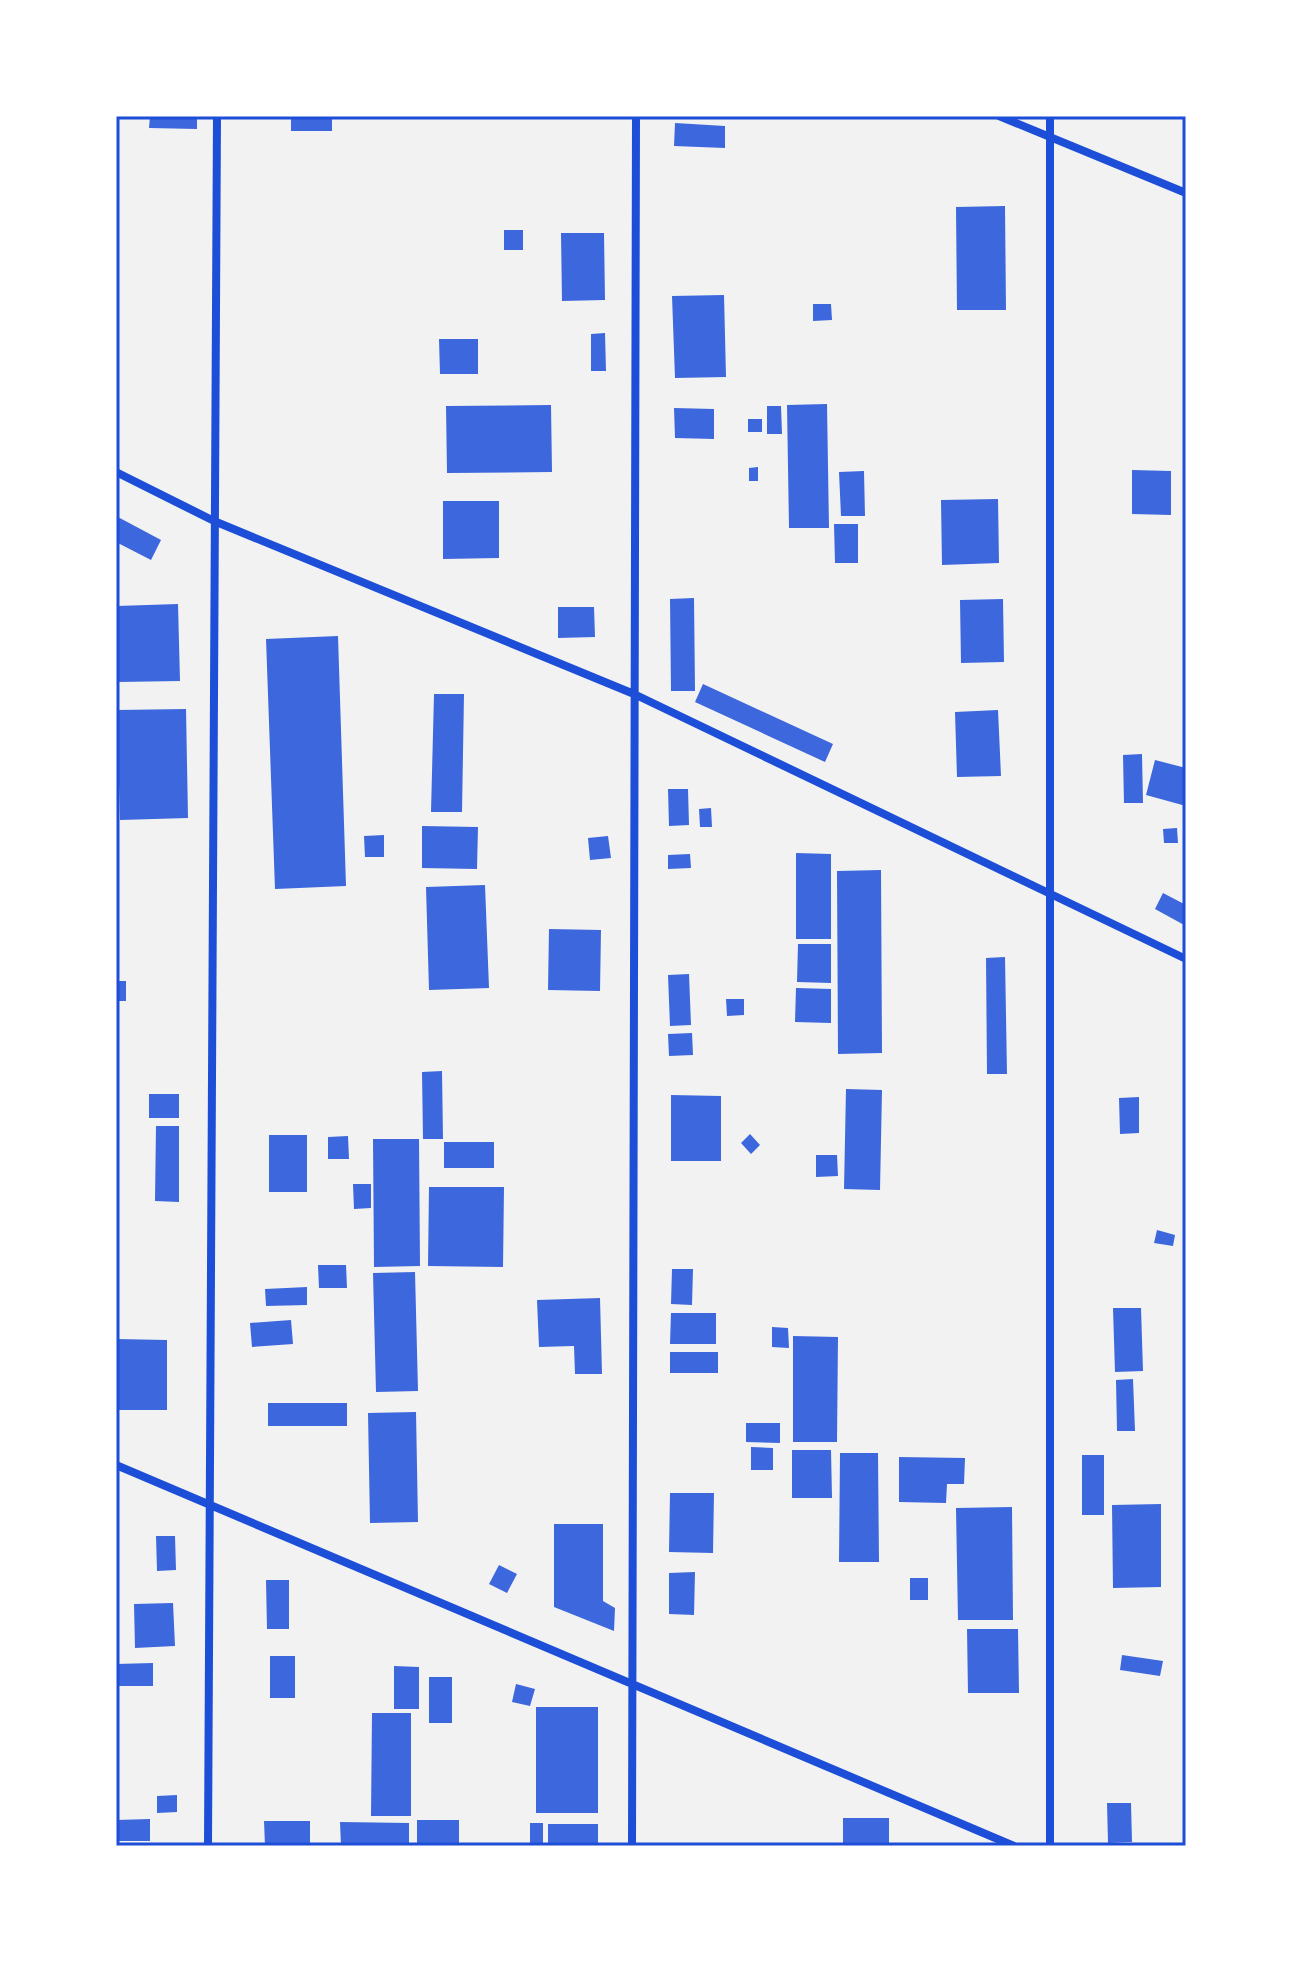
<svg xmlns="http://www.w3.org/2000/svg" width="1302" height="1962" font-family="'Space Grotesk',sans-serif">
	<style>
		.building { fill: #3d67dc }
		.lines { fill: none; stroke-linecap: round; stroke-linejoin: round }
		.minor { stroke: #1d4ed8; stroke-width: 8 }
		.neatline { fill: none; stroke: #1d4ed8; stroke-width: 3 }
	</style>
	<rect width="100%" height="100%" fill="#f2f2f2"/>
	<path class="building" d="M 150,116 L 197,116 L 197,129 L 149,128 Z
		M 291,116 L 332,116 L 332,131 L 291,131 Z
		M 675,123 L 725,126 L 725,148 L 674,146 Z
		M 1005,206 L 1006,310 L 957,310 L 956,207 Z
		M 504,230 L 523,230 L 523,250 L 504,250 Z
		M 561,233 L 604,233 L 605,300 L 562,301 Z
		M 724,295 L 726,377 L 675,378 L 672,296 Z
		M 813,304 L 831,304 L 832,320 L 813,321 Z
		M 605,333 L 606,371 L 591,371 L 591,334 Z
		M 439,339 L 478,339 L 478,374 L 440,374 Z
		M 827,404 L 829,528 L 789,528 L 787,405 Z
		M 551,405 L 552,472 L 447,473 L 446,406 Z
		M 767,406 L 781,406 L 782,434 L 767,434 Z
		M 674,408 L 714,409 L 714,439 L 675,438 Z
		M 748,419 L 762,419 L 762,432 L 748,432 Z
		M 758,467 L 758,481 L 749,481 L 749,468 Z
		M 1132,470 L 1171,471 L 1171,515 L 1132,514 Z
		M 864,471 L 865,516 L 841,516 L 839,472 Z
		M 998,499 L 999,563 L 942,565 L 941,500 Z
		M 443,501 L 499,501 L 499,558 L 443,559 Z
		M 116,516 L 161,540 L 151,560 L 116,542 Z
		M 834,524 L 858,524 L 858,563 L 835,563 Z
		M 694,598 L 695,691 L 671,691 L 670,599 Z
		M 1003,599 L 1004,662 L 961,663 L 960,600 Z
		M 178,604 L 180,681 L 118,682 L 117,606 Z
		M 558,607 L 594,607 L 595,637 L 558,638 Z
		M 338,636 L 346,886 L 275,889 L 266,639 Z
		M 703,684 L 833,744 L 825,762 L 695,702 Z
		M 434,694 L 464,694 L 462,812 L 431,812 Z
		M 186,709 L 188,818 L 120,820 L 117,710 Z
		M 998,710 L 1001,776 L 957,777 L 955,712 Z
		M 1142,754 L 1143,803 L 1124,803 L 1123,755 Z
		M 1155,760 L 1186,768 L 1186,806 L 1146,795 Z
		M 668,789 L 688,789 L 689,825 L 669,826 Z
		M 711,808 L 712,827 L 700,827 L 699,809 Z
		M 422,826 L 478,827 L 477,869 L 422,868 Z
		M 1177,828 L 1178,843 L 1164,843 L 1163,829 Z
		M 384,835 L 384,857 L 365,857 L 364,836 Z
		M 608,836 L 611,858 L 590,860 L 588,838 Z
		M 796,853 L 831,854 L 831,939 L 796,939 Z
		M 690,854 L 691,868 L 668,869 L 668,855 Z
		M 881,870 L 882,1053 L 838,1054 L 837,871 Z
		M 485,885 L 489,988 L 429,990 L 426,887 Z
		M 1163,893 L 1186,905 L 1186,926 L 1155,909 Z
		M 549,929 L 601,930 L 600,991 L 548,990 Z
		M 798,944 L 831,944 L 831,983 L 797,982 Z
		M 1005,957 L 1007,1074 L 987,1074 L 986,958 Z
		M 689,974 L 691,1025 L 670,1026 L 668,975 Z
		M 116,981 L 126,981 L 126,1001 L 116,1001 Z
		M 796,988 L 831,989 L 831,1023 L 795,1022 Z
		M 726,999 L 744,999 L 744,1015 L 727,1016 Z
		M 692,1033 L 693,1055 L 669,1056 L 668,1034 Z
		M 442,1071 L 443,1139 L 423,1139 L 422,1072 Z
		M 846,1089 L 882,1090 L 880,1190 L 844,1189 Z
		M 149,1094 L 179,1094 L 179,1118 L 149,1118 Z
		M 671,1095 L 721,1096 L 721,1161 L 671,1161 Z
		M 1139,1097 L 1139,1133 L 1120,1134 L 1119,1098 Z
		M 156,1126 L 179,1126 L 179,1202 L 155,1201 Z
		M 750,1134 L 760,1145 L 751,1154 L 741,1143 Z
		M 269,1135 L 307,1135 L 307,1192 L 269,1192 Z
		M 348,1136 L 349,1159 L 328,1159 L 328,1137 Z
		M 373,1139 L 419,1139 L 420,1266 L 374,1267 Z
		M 444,1142 L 494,1142 L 494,1168 L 444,1168 Z
		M 816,1155 L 837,1155 L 838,1176 L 816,1177 Z
		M 353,1184 L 371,1184 L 371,1208 L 354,1209 Z
		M 429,1187 L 504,1187 L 503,1267 L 428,1266 Z
		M 1157,1230 L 1175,1235 L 1173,1246 L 1154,1243 Z
		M 318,1265 L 346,1265 L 347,1288 L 319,1288 Z
		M 672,1269 L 693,1269 L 692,1305 L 671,1304 Z
		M 415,1272 L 418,1391 L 376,1392 L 373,1273 Z
		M 307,1287 L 307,1305 L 266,1306 L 265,1289 Z
		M 600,1298 L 602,1374 L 575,1374 L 574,1346 L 539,1347 L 537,1300 Z
		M 1113,1308 L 1141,1308 L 1143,1371 L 1115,1372 Z
		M 671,1313 L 716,1313 L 716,1344 L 670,1344 Z
		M 291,1320 L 293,1344 L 252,1347 L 250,1323 Z
		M 772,1327 L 788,1328 L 789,1348 L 772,1347 Z
		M 793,1336 L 838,1337 L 837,1442 L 793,1442 Z
		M 116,1339 L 167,1340 L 167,1410 L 116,1410 Z
		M 670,1352 L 718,1352 L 718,1373 L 670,1373 Z
		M 1133,1379 L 1135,1431 L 1117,1431 L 1116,1380 Z
		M 268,1403 L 347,1403 L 347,1426 L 268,1426 Z
		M 416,1412 L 418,1522 L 370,1523 L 368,1413 Z
		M 746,1423 L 780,1423 L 780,1443 L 746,1442 Z
		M 751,1447 L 773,1448 L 773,1470 L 751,1470 Z
		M 792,1450 L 831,1450 L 832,1498 L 792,1498 Z
		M 840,1453 L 878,1453 L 879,1562 L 839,1562 Z
		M 1082,1455 L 1104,1455 L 1104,1515 L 1082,1515 Z
		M 899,1457 L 965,1458 L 964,1484 L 947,1484 L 946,1503 L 899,1502 Z
		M 670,1493 L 714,1493 L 713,1553 L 669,1552 Z
		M 1161,1504 L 1161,1587 L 1113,1588 L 1112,1505 Z
		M 1012,1507 L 1013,1620 L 958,1620 L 956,1508 Z
		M 554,1524 L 603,1524 L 603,1601 L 615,1608 L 614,1631 L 554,1607 Z
		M 156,1536 L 175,1536 L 176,1570 L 157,1571 Z
		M 499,1565 L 517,1574 L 507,1593 L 489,1584 Z
		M 695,1572 L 694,1615 L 669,1614 L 669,1573 Z
		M 910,1578 L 928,1578 L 928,1600 L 910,1600 Z
		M 266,1580 L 289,1580 L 289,1629 L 267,1629 Z
		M 173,1603 L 175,1646 L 135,1648 L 134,1604 Z
		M 967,1629 L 1018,1629 L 1019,1693 L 968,1693 Z
		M 1122,1655 L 1163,1661 L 1160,1676 L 1120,1670 Z
		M 270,1656 L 295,1656 L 295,1698 L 270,1698 Z
		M 153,1663 L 153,1686 L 116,1686 L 116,1664 Z
		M 394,1666 L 419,1667 L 419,1709 L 394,1709 Z
		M 429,1677 L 452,1677 L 452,1723 L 429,1723 Z
		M 516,1684 L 535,1689 L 530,1706 L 512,1702 Z
		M 536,1707 L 598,1707 L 598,1813 L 536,1813 Z
		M 372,1713 L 411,1713 L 411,1816 L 371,1816 Z
		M 177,1795 L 177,1812 L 157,1813 L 157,1796 Z
		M 1107,1803 L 1131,1803 L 1132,1842 L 1108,1843 Z
		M 843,1818 L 889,1818 L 889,1846 L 843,1846 Z
		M 150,1819 L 150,1841 L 116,1841 L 116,1820 Z
		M 417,1820 L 459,1820 L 459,1846 L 417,1846 Z
		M 264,1821 L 310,1821 L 310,1846 L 265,1846 Z
		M 340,1822 L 409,1823 L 409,1846 L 341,1846 Z
		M 530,1823 L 543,1823 L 543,1846 L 530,1846 Z
		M 548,1824 L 598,1824 L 598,1846 L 548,1846 Z"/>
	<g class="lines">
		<path class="minor" d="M 999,116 L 1186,193
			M 1050,116 L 1050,1846
			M 116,472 L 214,521 L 634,694 L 1186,959
			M 116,1465 L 1014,1846
			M 208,1846 L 217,116
			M 632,1846 L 636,116"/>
	</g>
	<rect width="1302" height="1962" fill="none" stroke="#ffffff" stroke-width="236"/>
	<rect x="118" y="118" width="1066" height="1726" class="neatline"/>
</svg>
